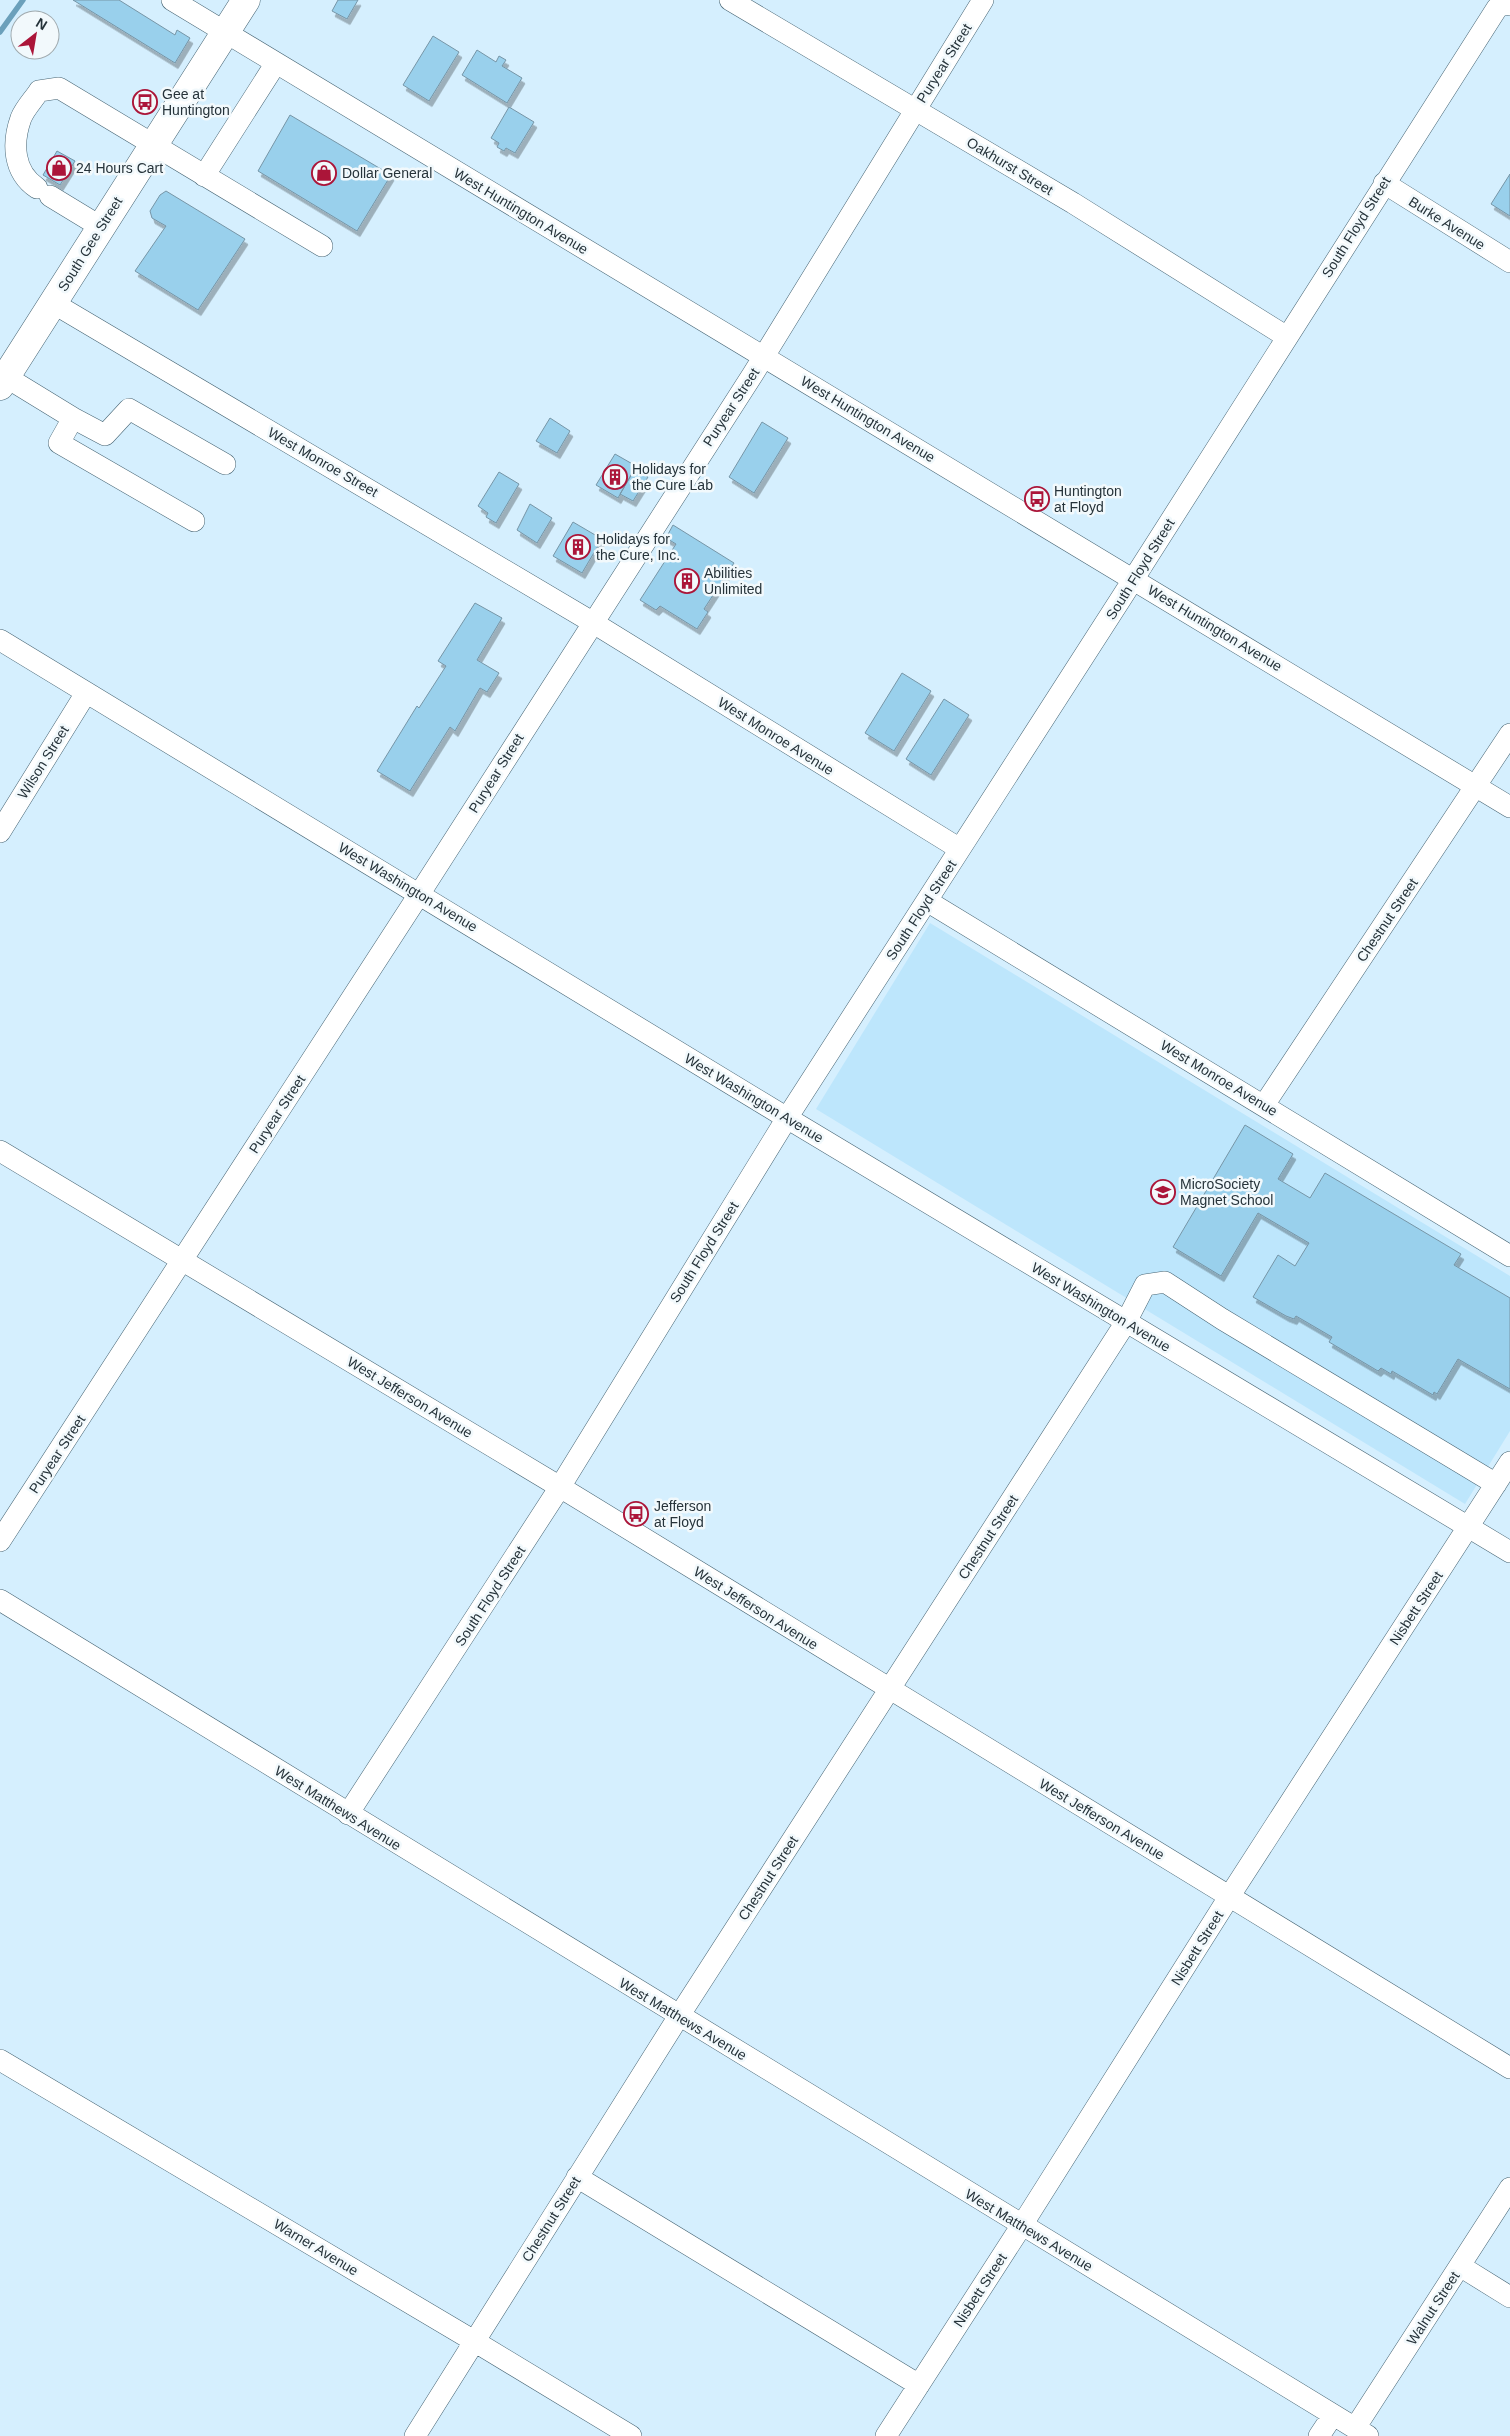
<svg xmlns="http://www.w3.org/2000/svg" width="1510" height="2436" font-family="Helvetica,sans-serif">
	<style>
		.built { fill: #bde6fc }
		.lines { fill: none; stroke-linecap: round; stroke-linejoin: round }
		.stream { stroke: #6ba0bb; stroke-width: 5.5 }
		.building { fill: #99d0ec; stroke: #7695a6; filter: url(#shadow) }
		.minor-casing { stroke: #476574; stroke-width: 22 }
		.major-casing { stroke: #476574; stroke-width: 29 }
		.minor { stroke: #fff; stroke-width: 21 }
		.major { stroke: #fff; stroke-width: 28 }
		.labels { text-anchor: middle; dominant-baseline: central; stroke-width: 5; stroke-linejoin: round; paint-order: stroke }
		.street-label { font-size: 14px; fill: #26333a; stroke: #f2f9fc }
		.poi-label { font-size: 14px; fill: #26333a; stroke: #f2f9fc; text-anchor: start }
	</style>
	<defs>
		<filter id="shadow"><feDropShadow dx="3" dy="5.5" stdDeviation="0" flood-color="#0004"/></filter>
	</defs>
	<rect width="100%" height="100%" fill="#d5effe"/>
	<path class="built" d="M 930,923 L 1510,1276 L 1510,1431 L 1465,1504 L 816,1109 Z"/>
	<g class="lines">
		<path class="stream" d="M 0,32 L 23,0"/>
	</g>
	<path class="building" d="M 73,0 L 119,0 L 175,35 L 177,30 L 190,38 L 175,63 Z
		M 338,0 L 358,0 L 347,19 L 332,11 Z
		M 433,36 L 459,52 L 429,101 L 403,85 Z
		M 477,50 L 496,62 L 499,56 L 506,60 L 502,66 L 522,78 L 507,103 L 462,75 Z
		M 509,107 L 534,122 L 515,153 L 506,148 L 504,151 L 497,147 L 499,143 L 491,138 Z
		M 290,115 L 391,175 L 357,231 L 258,171 Z
		M 57,151 L 75,161 L 60,185 L 43,175 Z
		M 1510,174 L 1510,216 L 1491,204 Z
		M 166,191 L 245,239 L 198,310 L 135,271 L 166,226 L 152,218 L 150,211 L 160,195 Z
		M 550,418 L 570,431 L 557,453 L 536,441 Z
		M 762,422 L 788,438 L 754,493 L 729,477 Z
		M 615,454 L 636,466 L 618,498 L 596,485 Z
		M 635,469 L 648,477 L 633,501 L 620,494 Z
		M 499,472 L 519,484 L 496,523 L 486,517 L 488,513 L 478,506 Z
		M 530,504 L 552,518 L 537,543 L 517,530 Z
		M 573,522 L 602,539 L 582,573 L 553,556 Z
		M 673,525 L 734,563 L 704,609 L 708,612 L 697,629 L 660,606 L 656,610 L 640,600 L 676,544 L 666,538 Z
		M 475,603 L 502,618 L 477,660 L 499,673 L 487,692 L 480,688 L 455,731 L 450,727 L 410,791 L 377,771 L 417,706 L 419,708 L 446,666 L 438,661 Z
		M 902,673 L 931,691 L 894,751 L 865,733 Z
		M 944,699 L 969,715 L 931,775 L 906,759 Z
		M 1245,1125 L 1293,1154 L 1278,1179 L 1310,1198 L 1325,1173 L 1461,1254 L 1454,1265 L 1510,1298 L 1510,1389 L 1458,1359 L 1437,1394 L 1434,1392 L 1433,1395 L 1392,1371 L 1391,1374 L 1381,1368 L 1378,1371 L 1329,1342 L 1332,1337 L 1296,1316 L 1294,1319 L 1286,1316 L 1253,1297 L 1278,1255 L 1295,1266 L 1309,1243 L 1258,1213 L 1221,1276 L 1173,1247 Z"/>
	<g class="lines">
		<defs>
			<path id="minor" d="M 172,0 L 1510,807
				M 730,0 L 1073,203 L 1287,337
				M 204,176 L 276,63
				M 1384,183 L 1510,262
				M 37,188 C 13,172 12,143 21,118 C 25,108 34,99 39,91 L 59,88 L 322,246
				M 50,196 L 101,227
				M 53,303 L 592,622 L 960,849
				M 6,377 L 73,418 L 59,443 L 194,521
				M 73,418 L 105,435 L 129,409 L 225,464
				M 0,640 L 787,1118 L 1510,1552
				M 0,832 L 86,693
				M 927,901 L 1510,1256
				M 1264,1105 L 1510,734
				M 0,1151 L 560,1487 L 1510,2068
				M 0,1541 L 420,893 L 753,374 L 983,0
				M 0,1600 L 1368,2436
				M 348,1814 L 560,1487 L 787,1118 L 1122,597 L 1497,8 L 1506,3 L 1510,5
				M 0,2060 L 474,2341 L 631,2436
				M 577,2177 L 919,2385
				M 1460,2266 L 1510,2297
				M 1355,2428 L 1510,2188
				M 415,2436 L 679,2016 L 1126,1322 L 1145,1285 L 1165,1282 L 1222,1319 L 1496,1484
				M 886,2436 L 1022,2225 L 1229,1897 L 1510,1462
				M 1319,2436 L 1333,2415"/>
			<path id="major" d="M 0,386 L 246,0"/>
		</defs>
		<use href="#minor" class="minor-casing"/>
		<use href="#major" class="major-casing"/>
		<use href="#minor" class="minor"/>
		<use href="#major" class="major"/>
	</g>
	<defs>
		<symbol id="bus-ring" viewBox="-11 -11 22 22"><circle r="9.5" fill="#f2f9fc" stroke="#ab1539" stroke-width="1.5"/><path d="M-5-6H5V4H4V6H2V4H-2V6H-4V4H-5ZM-3.5-4V0h7V-4ZM-3.5 1.2v1.5H-2V1.2ZM2 1.2v1.5H3.5V1.2Z" fill="#ab1539"/></symbol>
		<symbol id="shop-ring" viewBox="-11 -11 22 22"><circle r="9.5" fill="#f2f9fc" stroke="#ab1539" stroke-width="1.5"/><path d="M-5-2.5h2.3a2.7 3.5 0 0 1 5.4 0H5L5.5 6h-11ZM-1.5-2.5h3a1.5 2.3 0 0 0-3 0Z" fill="#ab1539"/></symbol>
		<symbol id="building-ring" viewBox="-11 -11 22 22"><circle r="9.5" fill="#f2f9fc" stroke="#ab1539" stroke-width="1.5"/><path d="M-4-6H4V6H1V3H-1V6H-4ZM-2.5-4.3h1.7v1.8h-1.7ZM.8-4.3h1.7v1.8H.8ZM-2.5-1h1.7V.8h-1.7ZM.8-1h1.7V.8H.8Z" fill="#ab1539"/></symbol>
		<symbol id="school-ring" viewBox="-11 -11 22 22"><circle r="9.5" fill="#f2f9fc" stroke="#ab1539" stroke-width="1.5"/><path d="M0-5L7-2L0 1L-7-2ZM-4 1L0 2.5L4 1V4Q0 6-4 4Z" fill="#ab1539"/></symbol>
	</defs>
	<g fill-rule="evenodd">
		<use href="#bus-ring" x="131" y="88" width="28" height="28"/>
		<use href="#shop-ring" x="45" y="154" width="28" height="28"/>
		<use href="#shop-ring" x="310" y="159" width="28" height="28"/>
		<use href="#building-ring" x="601" y="463" width="28" height="28"/>
		<use href="#bus-ring" x="1023" y="485" width="28" height="28"/>
		<use href="#building-ring" x="564" y="533" width="28" height="28"/>
		<use href="#building-ring" x="673" y="567" width="28" height="28"/>
		<use href="#school-ring" x="1149" y="1178" width="28" height="28"/>
		<use href="#bus-ring" x="622" y="1500" width="28" height="28"/>
	</g>
	<g class="labels">
		<g class="street-label">
			<text transform="translate(944 63) rotate(-58)">Puryear Street</text>
			<text transform="translate(1010 166) rotate(31)">Oakhurst Street</text>
			<text transform="translate(521 211) rotate(31)">West Huntington Avenue</text>
			<text transform="translate(1447 223) rotate(32)">Burke Avenue</text>
			<text transform="translate(1356 227) rotate(-58)">South Floyd Street</text>
			<text transform="translate(90 244) rotate(-58)">South Gee Street</text>
			<text transform="translate(731 407) rotate(-57)">Puryear Street</text>
			<text transform="translate(868 419) rotate(31)">West Huntington Avenue</text>
			<text transform="translate(323 462) rotate(30)">West Monroe Street</text>
			<text transform="translate(1140 569) rotate(-58)">South Floyd Street</text>
			<text transform="translate(1215 628) rotate(31)">West Huntington Avenue</text>
			<text transform="translate(776 736) rotate(32)">West Monroe Avenue</text>
			<text transform="translate(43 762) rotate(-58)">Wilson Street</text>
			<text transform="translate(496 773) rotate(-58)">Puryear Street</text>
			<text transform="translate(408 887) rotate(31)">West Washington Avenue</text>
			<text transform="translate(921 910) rotate(-57)">South Floyd Street</text>
			<text transform="translate(1387 920) rotate(-56)">Chestnut Street</text>
			<text transform="translate(1219 1078) rotate(31)">West Monroe Avenue</text>
			<text transform="translate(754 1098) rotate(31)">West Washington Avenue</text>
			<text transform="translate(277 1114) rotate(-57)">Puryear Street</text>
			<text transform="translate(704 1252) rotate(-58)">South Floyd Street</text>
			<text transform="translate(1101 1307) rotate(31)">West Washington Avenue</text>
			<text transform="translate(410 1397) rotate(31)">West Jefferson Avenue</text>
			<text transform="translate(57 1454) rotate(-57)">Puryear Street</text>
			<text transform="translate(988 1537) rotate(-57)">Chestnut Street</text>
			<text transform="translate(490 1596) rotate(-57)">South Floyd Street</text>
			<text transform="translate(756 1608) rotate(32)">West Jefferson Avenue</text>
			<text transform="translate(1416 1608) rotate(-57)">Nisbett Street</text>
			<text transform="translate(338 1808) rotate(32)">West Matthews Avenue</text>
			<text transform="translate(1102 1819) rotate(31)">West Jefferson Avenue</text>
			<text transform="translate(768 1878) rotate(-57)">Chestnut Street</text>
			<text transform="translate(1197 1948) rotate(-58)">Nisbett Street</text>
			<text transform="translate(683 2019) rotate(31)">West Matthews Avenue</text>
			<text transform="translate(551 2219) rotate(-58)">Chestnut Street</text>
			<text transform="translate(1029 2230) rotate(31)">West Matthews Avenue</text>
			<text transform="translate(316 2247) rotate(31)">Warner Avenue</text>
			<text transform="translate(980 2290) rotate(-57)">Nisbett Street</text>
			<text transform="translate(1433 2308) rotate(-57)">Walnut Street</text>
		</g>
		<g class="poi-label">
			<text x="162" y="94">Gee at<tspan x="162" dy="16">Huntington</tspan></text>
			<text x="76" y="168">24 Hours Cart</text>
			<text x="342" y="173">Dollar General</text>
			<text x="632" y="469">Holidays for<tspan x="632" dy="16">the Cure Lab</tspan></text>
			<text x="1054" y="491">Huntington<tspan x="1054" dy="16">at Floyd</tspan></text>
			<text x="596" y="539">Holidays for<tspan x="596" dy="16">the Cure, Inc.</tspan></text>
			<text x="704" y="573">Abilities<tspan x="704" dy="16">Unlimited</tspan></text>
			<text x="1180" y="1184">MicroSociety<tspan x="1180" dy="16">Magnet School</tspan></text>
			<text x="654" y="1506">Jefferson<tspan x="654" dy="16">at Floyd</tspan></text>
		</g>
	</g>
	<g transform="translate(35 35) rotate(31)"><circle r="24" fill="#f2f9fc" stroke="#a0aaae"/>
	<path d="M0-4L9 19L0 12L-9 19Z" fill="#ab1539"/>
	<text y="-8" font-size="14" font-weight="bold" text-anchor="middle" fill="#26333a">N</text>
	</g>
</svg>
